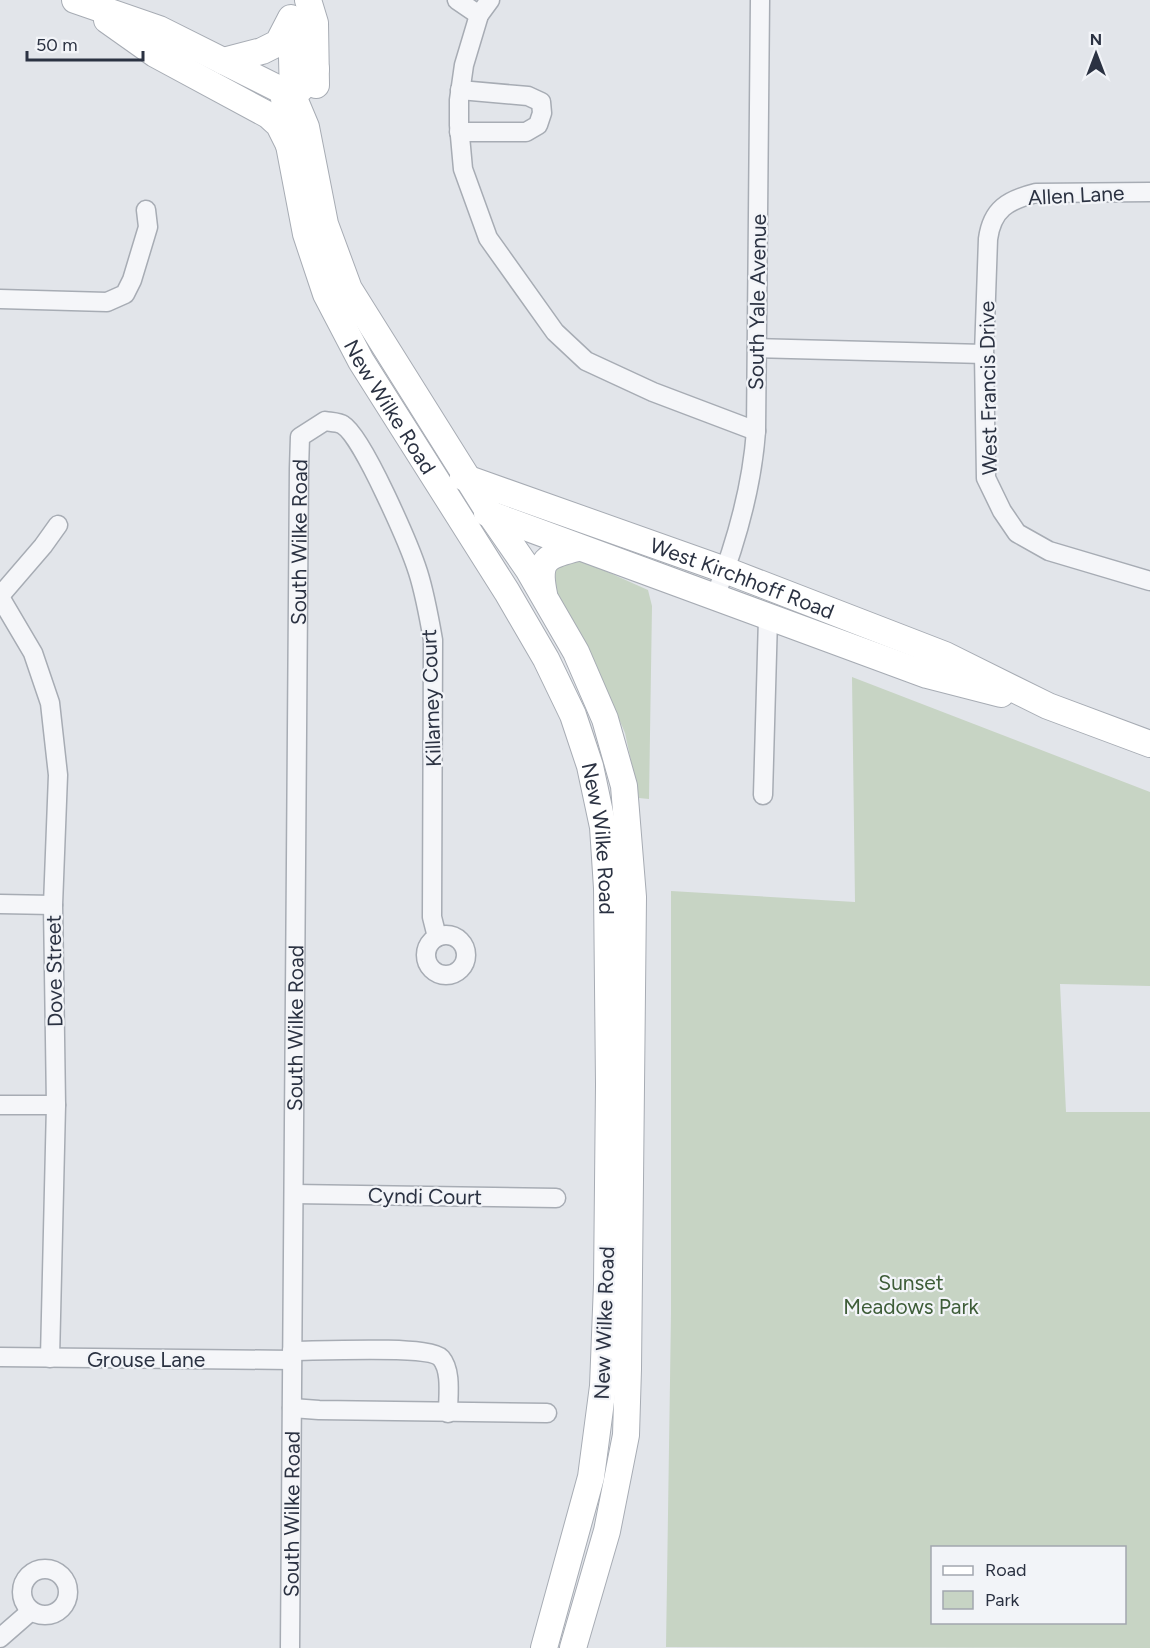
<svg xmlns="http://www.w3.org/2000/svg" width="1150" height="1648" font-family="Figtree,sans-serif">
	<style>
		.green { fill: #c7d4c4; fill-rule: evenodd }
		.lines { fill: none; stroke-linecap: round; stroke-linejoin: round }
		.minor-casing { stroke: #a7acb4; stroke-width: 21 }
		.secondary-casing { stroke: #a7acb4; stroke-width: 28 }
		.minor { stroke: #f5f6f9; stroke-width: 18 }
		.secondary { stroke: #fff; stroke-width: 26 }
		.labels { text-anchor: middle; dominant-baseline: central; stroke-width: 4.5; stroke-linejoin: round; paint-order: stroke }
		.street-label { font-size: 21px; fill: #2b3242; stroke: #f2f4f8 }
		.park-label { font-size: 21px; fill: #3e5d38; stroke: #f2f4f8 }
	</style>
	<rect width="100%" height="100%" fill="#e2e5ea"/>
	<path class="green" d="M 574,557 L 648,590 L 652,606 L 649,799 L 639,798 L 625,733 L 595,662 L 557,597 L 552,575 L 556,564 Z
		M 852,677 L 1150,792 L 1150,986 L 1060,984 L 1066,1112 L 1150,1112 L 1150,1648 L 666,1647 L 671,1314 L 671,891 L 855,902 ZM 932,1548 L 1124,1548 L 1124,1622 L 932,1622 Z"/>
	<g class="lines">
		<defs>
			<g id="minor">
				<path d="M 457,0 L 479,15"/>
				<path d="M 490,0 L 479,15 L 464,65 L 459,100 L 459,125 L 463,169 L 488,238 L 555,332 L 586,361 L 653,392 L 756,431"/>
				<path d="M 459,132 L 526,132 L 538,125 L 542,113 L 541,102 L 528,96 L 460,90"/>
				<path d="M 1150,192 L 1036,193 C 1008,200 992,209 988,239 L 984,354 L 986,478 L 1002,511 L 1017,533 L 1049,551 L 1150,581"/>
				<path d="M 0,299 L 107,302 L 125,294 L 132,280 L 148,227 L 146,210"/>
				<path d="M 757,348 L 984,354"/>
				<path d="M 0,596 L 43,546 L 58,525"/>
				<path d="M 0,597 L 33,653 L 50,703 L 58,775 L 53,905 L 56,1105 L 50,1358"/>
				<path d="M 715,597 C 735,546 752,486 756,431 L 760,0"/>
				<path d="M 763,795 L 768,618"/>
				<path d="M 0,904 L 53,905"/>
				<circle cx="446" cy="955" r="20"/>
				<path d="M 0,1105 L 56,1105"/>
				<path d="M 294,1194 L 556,1198"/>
				<path d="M 292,1351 C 316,1351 429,1345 441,1358 C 452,1371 448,1396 448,1413"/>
				<path d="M 0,1357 L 292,1360"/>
				<path d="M 292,1408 L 319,1410 L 547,1413"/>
				<circle cx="45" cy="1592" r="23"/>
				<path d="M 0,1638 L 31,1611"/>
				<path id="s1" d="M 290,1648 L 299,469 L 300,437 L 325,421 C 330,422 339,422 343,425 C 363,437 410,547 418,572 C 425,594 429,617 433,640 L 432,917 L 437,937"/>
			</g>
			<g id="secondary">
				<path d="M 75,0 L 159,29 L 293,96 L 306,127 L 325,224 L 349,289 L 490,514 L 528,569 L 576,652 L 605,719 L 624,786 L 633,897 L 628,1369 L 626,1435 L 607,1531 L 573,1648"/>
				<path d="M 308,0 L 315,23 L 316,85"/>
				<path id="s2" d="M 291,19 L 293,96 L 288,128 L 289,145 L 306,234 L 326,294 L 361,361 L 507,592 L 546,659 L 573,715 L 590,766 L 603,827 L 607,888 L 609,1084 L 607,1284 L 603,1386 L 591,1477 L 544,1648"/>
				<path d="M 107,20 L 155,54 L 268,115 L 279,125 L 289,145"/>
				<path d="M 223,61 L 262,51 L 278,43 L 291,18"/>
				<path d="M 284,99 C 299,93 308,83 316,69"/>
				<path id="s3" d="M 463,477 L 725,570 L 945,655 L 1048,706 L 1150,744"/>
				<path d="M 487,513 L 927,675 L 1001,694"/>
				<path d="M 544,594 C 537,559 546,556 578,548"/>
			</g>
		</defs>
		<use href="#minor" class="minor-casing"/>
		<use href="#secondary" class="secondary-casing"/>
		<use href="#minor" class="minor"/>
		<use href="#secondary" class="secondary"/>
	</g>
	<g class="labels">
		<g class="street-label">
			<text transform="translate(1076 195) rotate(-3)">Allen Lane</text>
			<text transform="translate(757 302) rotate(-89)">South Yale Avenue</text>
			<text transform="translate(988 388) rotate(-91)">West Francis Drive</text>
			<text stroke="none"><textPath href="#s2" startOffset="410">New Wilke Road</textPath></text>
			<text stroke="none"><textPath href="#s1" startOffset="1106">South Wilke Road</textPath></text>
			<text stroke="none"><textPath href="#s3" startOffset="297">West Kirchhoff Road</textPath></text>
			<text transform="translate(431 698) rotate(-92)">Killarney Court</text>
			<text stroke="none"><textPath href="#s2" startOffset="896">New Wilke Road</textPath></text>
			<text transform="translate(54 971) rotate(-91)">Dove Street</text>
			<text stroke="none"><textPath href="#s1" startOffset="620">South Wilke Road</textPath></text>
			<text transform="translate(425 1196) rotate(1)">Cyndi Court</text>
			<text transform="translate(604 1323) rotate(-88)">New Wilke Road</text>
			<text x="146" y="1359">Grouse Lane</text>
			<text stroke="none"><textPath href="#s1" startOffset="134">South Wilke Road</textPath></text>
		</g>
		<g class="park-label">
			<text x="911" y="1282">Sunset<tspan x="911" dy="24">Meadows Park</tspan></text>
		</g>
	</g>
	<rect x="931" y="1546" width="195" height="78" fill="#f2f4f8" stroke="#a2a6af" stroke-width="1.5"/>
	<rect x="943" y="1566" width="30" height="9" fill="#ffffff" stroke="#a2a6af" stroke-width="1.5"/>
	<text x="985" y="1576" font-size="18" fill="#2b3242">Road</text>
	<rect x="943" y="1591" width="30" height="18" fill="#c7d4c4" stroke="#a2a6af" stroke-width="1.5"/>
	<text x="985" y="1606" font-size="18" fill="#2b3242">Park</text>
	<g transform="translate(1096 54)" stroke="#f2f4f8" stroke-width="4.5" paint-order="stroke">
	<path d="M0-4.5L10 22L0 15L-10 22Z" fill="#2b3242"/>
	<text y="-9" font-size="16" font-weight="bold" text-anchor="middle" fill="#2b3242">N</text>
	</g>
	<path d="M27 51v9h116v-9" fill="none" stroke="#2b3242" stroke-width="3"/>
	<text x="36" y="51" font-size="18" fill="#2b3242" stroke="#f2f4f8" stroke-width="4.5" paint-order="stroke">50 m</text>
</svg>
